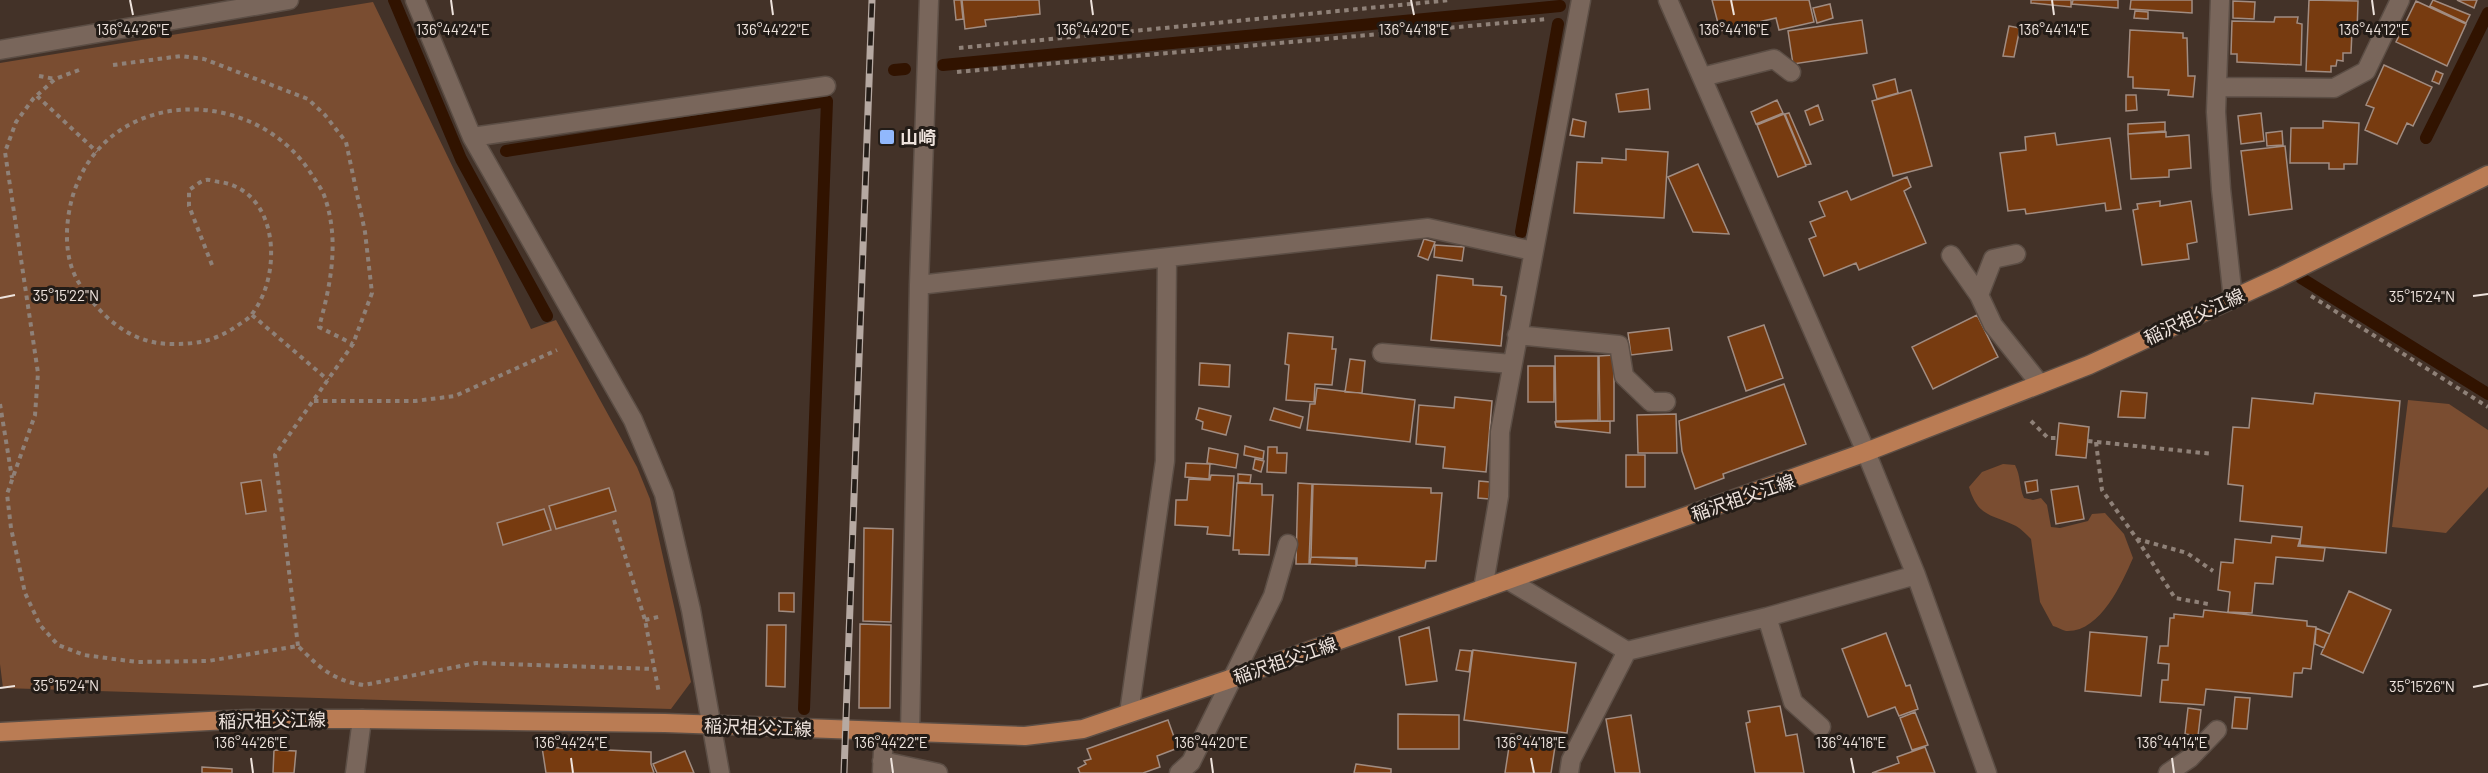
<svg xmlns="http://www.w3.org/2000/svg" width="2488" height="773" font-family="Barlow,'Noto Sans JP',sans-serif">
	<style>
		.green { fill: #7a4d31 }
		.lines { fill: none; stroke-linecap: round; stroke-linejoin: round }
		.stream { stroke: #311300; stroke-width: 12 }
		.building { fill: #773b10; stroke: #a18c81; stroke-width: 1.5 }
		.minor-casing { stroke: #5c4e45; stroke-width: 21 }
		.major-casing { stroke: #5c4e45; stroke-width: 21 }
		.path { stroke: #8f8178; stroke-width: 4; stroke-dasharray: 4.5 4.5; stroke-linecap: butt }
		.minor { stroke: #79665b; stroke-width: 18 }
		.major { stroke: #ba7c54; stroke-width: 18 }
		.rail-casing { stroke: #b6a9a2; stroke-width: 7 }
		.rail { stroke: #231c17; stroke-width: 4.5; stroke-dasharray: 14; stroke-linecap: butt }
		.ticks { fill: none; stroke: #eee3dd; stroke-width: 2 }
		.poi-dot { fill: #91b8fd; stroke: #231c17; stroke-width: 2 }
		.labels { text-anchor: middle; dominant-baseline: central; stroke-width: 6; stroke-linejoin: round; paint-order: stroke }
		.poi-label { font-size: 18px; font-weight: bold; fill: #eee3dd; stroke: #231c17; text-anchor: start }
		.street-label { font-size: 18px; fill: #eee3dd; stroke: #231c17 }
		.ticks-label { font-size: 15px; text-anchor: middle; fill: #eee3dd; stroke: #231c17; stroke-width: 6; stroke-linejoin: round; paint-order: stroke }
	</style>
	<rect width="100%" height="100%" fill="#433228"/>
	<path class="green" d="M 373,2 L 531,329 L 556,320 L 637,467 L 650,499 L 691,682 L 671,709 L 3,688 L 0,664 L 0,63 Z
		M 2408,400 L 2449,404 L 2488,430 L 2488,487 L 2446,533 L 2392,527 Z
		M 2003,464 L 2015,465 C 2021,476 2019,487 2024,498 L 2033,500 L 2041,498 L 2047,505 L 2051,527 L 2060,528 L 2088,521 L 2092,514 L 2105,513 L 2124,534 L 2133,558 C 2122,583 2100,633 2066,631 C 2062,630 2057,627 2053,626 L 2040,602 L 2031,539 C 2026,534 2021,529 2016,526 C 1991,514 1978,517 1969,487 L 1982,472 Z"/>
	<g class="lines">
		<path class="stream" d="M 394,0 L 461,159 L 547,316
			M 943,65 L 1560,6
			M 894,70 L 905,69
			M 2426,138 L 2488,13
			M 506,151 L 827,101 L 804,709
			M 1521,232 L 1558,24
			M 2301,278 L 2488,394"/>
	</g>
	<path class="building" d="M 954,0 L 961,0 L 963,19 L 956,20 Z
		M 962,0 L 1039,0 L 1040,14 L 985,20 L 986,26 L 965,29 Z
		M 1712,0 L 1809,0 L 1814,22 L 1779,30 L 1776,18 L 1720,31 Z
		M 2031,0 L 2071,0 L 2071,7 L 2031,3 Z
		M 2073,0 L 2118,0 L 2118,8 L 2072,4 Z
		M 2131,0 L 2192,0 L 2192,13 L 2130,9 Z
		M 2309,0 L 2358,1 L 2357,32 L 2352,31 L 2351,53 L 2343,53 L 2343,61 L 2337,60 L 2336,66 L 2331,66 L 2331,72 L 2306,71 Z
		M 2433,0 L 2470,15 L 2466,23 L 2430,6 Z
		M 2457,0 L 2477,0 L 2474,8 Z
		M 2233,1 L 2255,2 L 2254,19 L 2233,18 Z
		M 2416,1 L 2466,24 L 2447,66 L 2396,42 Z
		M 1830,4 L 1833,18 L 1817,23 L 1813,8 Z
		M 2135,11 L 2148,12 L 2148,19 L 2134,18 Z
		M 2275,17 L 2298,17 L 2297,23 L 2302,24 L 2301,65 L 2237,62 L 2237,54 L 2231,54 L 2232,21 L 2274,22 Z
		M 1862,20 L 1867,53 L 1793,64 L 1788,31 Z
		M 2009,26 L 2020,28 L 2014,57 L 2003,56 Z
		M 2130,30 L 2183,33 L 2183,38 L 2187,38 L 2188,76 L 2195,76 L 2193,97 L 2168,95 L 2169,90 L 2133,88 L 2133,77 L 2128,77 Z
		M 2384,65 L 2432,87 L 2413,126 L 2407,123 L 2397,144 L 2365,130 L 2374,108 L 2366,105 Z
		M 2436,71 L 2443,74 L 2439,84 L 2432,81 Z
		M 1895,79 L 1898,93 L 1877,99 L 1873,85 Z
		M 1648,89 L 1650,109 L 1619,112 L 1616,94 Z
		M 1911,90 L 1932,166 L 1893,176 L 1872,101 Z
		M 2126,95 L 2136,95 L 2137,110 L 2126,111 Z
		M 1777,100 L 1783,113 L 1756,124 L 1751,112 Z
		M 1818,105 L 1823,120 L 1810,125 L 1805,111 Z
		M 1789,113 L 1811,164 L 1806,165 L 1785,114 Z
		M 2261,113 L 2264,141 L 2241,144 L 2238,116 Z
		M 1784,114 L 1806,166 L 1778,177 L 1757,125 Z
		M 1573,119 L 1586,122 L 1584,137 L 1570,135 Z
		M 2323,121 L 2359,123 L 2357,164 L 2344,164 L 2344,169 L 2329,169 L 2329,163 L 2290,163 L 2291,128 L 2323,128 Z
		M 2165,122 L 2165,131 L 2128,134 L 2128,124 Z
		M 2282,131 L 2283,145 L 2267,146 L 2266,133 Z
		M 2166,132 L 2166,137 L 2189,135 L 2191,168 L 2169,170 L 2169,177 L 2131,179 L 2128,134 Z
		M 2055,133 L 2057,145 L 2110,138 L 2121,209 L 2106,211 L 2105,203 L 2026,214 L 2025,209 L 2008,211 L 2000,153 L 2026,150 L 2025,137 Z
		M 2285,146 L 2292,209 L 2249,215 L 2241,151 Z
		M 1626,149 L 1668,152 L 1664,218 L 1574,213 L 1577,162 L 1602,163 L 1602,158 L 1626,160 Z
		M 1698,164 L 1729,234 L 1693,232 L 1668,177 Z
		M 1907,177 L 1911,187 L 1904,191 L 1926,243 L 1859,270 L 1856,263 L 1824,276 L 1809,239 L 1816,236 L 1810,222 L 1825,216 L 1819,202 L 1847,191 L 1851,200 Z
		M 2160,201 L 2160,206 L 2191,201 L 2197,242 L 2187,244 L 2189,259 L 2142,265 L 2133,210 L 2138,209 L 2137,204 Z
		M 1424,239 L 1435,242 L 1428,260 L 1418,256 Z
		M 1435,245 L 1464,247 L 1462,261 L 1434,257 Z
		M 1437,275 L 1473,279 L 1473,285 L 1502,287 L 1501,295 L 1506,296 L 1501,346 L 1431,340 Z
		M 1977,315 L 1998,357 L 1933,389 L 1912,347 Z
		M 1764,325 L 1783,378 L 1746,391 L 1728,337 Z
		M 1669,328 L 1672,350 L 1631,355 L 1628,333 Z
		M 1288,333 L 1333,337 L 1332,349 L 1336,349 L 1332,385 L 1315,384 L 1314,402 L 1286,400 L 1289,365 L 1285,364 Z
		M 1614,355 L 1614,421 L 1600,421 L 1599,356 Z
		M 1555,356 L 1598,356 L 1598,420 L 1556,421 Z
		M 1350,359 L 1365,361 L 1362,393 L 1345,392 Z
		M 1200,363 L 1230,365 L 1229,387 L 1199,385 Z
		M 1528,366 L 1554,366 L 1554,402 L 1528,402 Z
		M 1784,384 L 1806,444 L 1723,474 L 1724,478 L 1695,489 L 1682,451 L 1679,421 Z
		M 1317,388 L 1415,400 L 1410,442 L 1307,430 L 1310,404 L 1315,404 Z
		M 2121,391 L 2147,393 L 2145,418 L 2118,417 Z
		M 2315,393 L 2400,401 L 2386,553 L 2300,545 L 2302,527 L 2240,521 L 2243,486 L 2228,484 L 2233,427 L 2249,428 L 2252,398 L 2313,404 Z
		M 1455,397 L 1492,401 L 1486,472 L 1443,468 L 1445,447 L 1416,444 L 1419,405 L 1454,408 Z
		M 1199,408 L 1231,416 L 1226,435 L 1202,429 L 1203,422 L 1196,419 Z
		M 1274,408 L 1303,417 L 1300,428 L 1270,420 Z
		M 1676,414 L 1677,453 L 1638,453 L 1637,415 Z
		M 1610,421 L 1610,433 L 1556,427 L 1555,422 Z
		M 2059,423 L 2089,427 L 2086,458 L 2056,455 Z
		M 1245,446 L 1264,451 L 1263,459 L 1244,455 Z
		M 1268,447 L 1277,447 L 1277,453 L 1287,453 L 1286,473 L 1267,472 Z
		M 1209,448 L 1238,454 L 1236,468 L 1207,463 Z
		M 1626,455 L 1645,455 L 1645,487 L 1626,487 Z
		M 1255,459 L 1264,461 L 1261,472 L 1253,469 Z
		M 1186,463 L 1210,464 L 1209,479 L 1185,477 Z
		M 1238,474 L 1251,475 L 1250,483 L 1238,482 Z
		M 1211,475 L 1234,476 L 1230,536 L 1207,534 L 1208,527 L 1175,525 L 1176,500 L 1187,500 L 1189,479 L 1210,480 Z
		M 261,480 L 266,511 L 246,514 L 241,483 Z
		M 2037,480 L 2038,491 L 2027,493 L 2025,482 Z
		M 1479,481 L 1490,482 L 1489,499 L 1478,498 Z
		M 1237,483 L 1262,484 L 1262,495 L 1273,495 L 1269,555 L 1239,554 L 1239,550 L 1233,550 Z
		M 1298,483 L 1312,484 L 1309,564 L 1296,564 Z
		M 1313,484 L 1431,488 L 1431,493 L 1442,493 L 1436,561 L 1426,561 L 1425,568 L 1357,565 L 1357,558 L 1311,557 Z
		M 2078,486 L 2084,519 L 2056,524 L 2051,490 Z
		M 609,488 L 616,511 L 556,529 L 549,506 Z
		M 544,509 L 551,530 L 503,545 L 497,523 Z
		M 864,528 L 893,529 L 891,622 L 863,621 Z
		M 2272,536 L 2300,539 L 2298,546 L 2325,548 L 2323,561 L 2276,557 L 2273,584 L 2255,583 L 2252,613 L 2228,612 L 2230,592 L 2218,590 L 2221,562 L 2233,563 L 2235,539 L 2271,543 Z
		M 1311,557 L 1356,559 L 1356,566 L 1310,564 Z
		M 2349,591 L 2391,610 L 2363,673 L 2321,654 Z
		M 779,593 L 794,593 L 794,612 L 779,611 Z
		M 2204,610 L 2307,621 L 2307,626 L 2316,627 L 2311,669 L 2303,668 L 2302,673 L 2294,673 L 2292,697 L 2206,689 L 2204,705 L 2160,702 L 2162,680 L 2168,680 L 2169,664 L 2158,663 L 2160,646 L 2168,646 L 2170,618 L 2174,618 L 2174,614 L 2203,617 Z
		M 860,624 L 891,625 L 890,708 L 859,708 Z
		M 767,625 L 786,625 L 785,687 L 766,686 Z
		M 1429,627 L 1437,681 L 1406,685 L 1399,637 Z
		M 2316,628 L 2330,634 L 2324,648 L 2315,644 Z
		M 2090,632 L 2147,637 L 2141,696 L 2085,691 Z
		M 1886,633 L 1906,686 L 1910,685 L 1918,709 L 1899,716 L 1895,707 L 1868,717 L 1842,649 Z
		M 1460,650 L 1472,651 L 1469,672 L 1456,670 Z
		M 1473,650 L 1576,663 L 1567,733 L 1464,720 Z
		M 2235,697 L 2250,698 L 2247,729 L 2232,728 Z
		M 1780,706 L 1786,736 L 1797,734 L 1804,773 L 1755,773 L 1746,723 L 1750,722 L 1748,711 Z
		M 2188,708 L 2201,710 L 2198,736 L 2185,734 Z
		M 1915,712 L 1928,745 L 1912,750 L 1900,718 Z
		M 1398,714 L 1459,715 L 1459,749 L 1398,749 Z
		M 1631,715 L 1640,773 L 1615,773 L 1606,719 Z
		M 1168,720 L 1178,748 L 1157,756 L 1160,767 L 1143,773 L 1080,773 L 1078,768 L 1086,764 L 1084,761 L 1091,759 L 1087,749 Z
		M 1511,734 L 1556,740 L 1551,773 L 1505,773 Z
		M 542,747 L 651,752 L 651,764 L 654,773 L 546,773 Z
		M 1925,747 L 1935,773 L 1872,773 L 1899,763 L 1897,757 Z
		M 274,750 L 296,751 L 294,773 L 273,773 Z
		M 685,751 L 694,773 L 657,773 L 653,764 Z
		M 1356,764 L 1391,769 L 1391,773 L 1354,773 Z
		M 202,767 L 232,769 L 232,773 L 202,773 Z"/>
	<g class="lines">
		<defs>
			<path id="minor" d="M 415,0 L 472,137 L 633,420 L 664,494 L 691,610 L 720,773
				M 1668,0 L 1866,452 L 1916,575 L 1987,773
				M 2220,0 L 2216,112 L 2221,189 L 2233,299
				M 0,50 L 289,0
				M 1702,77 L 1774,59 L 1791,72
				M 2217,87 L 2334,88 L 2366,71 L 2400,0
				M 472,137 L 826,86
				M 1951,255 L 1979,295 L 1993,325 L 2040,384
				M 919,285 L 1428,228 L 1533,251
				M 1979,295 L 1993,259 L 2016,254
				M 1517,335 L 1619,345 L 1624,376 L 1651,402 L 1666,402
				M 1382,353 L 1512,364
				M 1508,580 L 1627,651 L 1767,617 L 1916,575
				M 1483,589 L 1499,496 L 1500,432 L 1581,0
				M 1767,617 L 1793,702 L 1821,727
				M 1129,713 L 1165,461 L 1167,258
				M 910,733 L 919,285 L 929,0
				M 882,761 L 938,773
				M 882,771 L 884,732
				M 355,773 L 362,719
				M 1179,773 L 1191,762 L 1273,596 L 1288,544
				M 1569,773 L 1571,760 L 1627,651
				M 2168,773 L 2190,758 L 2217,730"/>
			<path id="major" d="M 0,732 L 247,719 L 362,719 L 665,723 L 1025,736 L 1083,729 L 1233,678 L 1866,452 L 2089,365 L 2280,277 L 2488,175"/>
		</defs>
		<use href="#minor" class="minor-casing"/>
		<use href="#major" class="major-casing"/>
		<path class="path" d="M 959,48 L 1451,0
			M 113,65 L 181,56 L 204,59 L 308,99 L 325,115 L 346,142 L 365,232 L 372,293 L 353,344 L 275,455 L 298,646
			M 79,70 L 55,79 L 33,99 L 16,122 L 5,152 L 38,373 L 35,415 L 7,494 L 11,528 L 25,593 L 40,625 L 58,645 L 84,655 L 137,662 L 208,661 L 298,646 C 319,667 333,681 364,685 L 476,663 L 655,669
			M 957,72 L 1547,19
			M 39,76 L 55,79
			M 37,96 L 97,152
			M 212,265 L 189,206 L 189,190 C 194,187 200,181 206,180 C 209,179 216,182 220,182 C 279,191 283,274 252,314 C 249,319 242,322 237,326 C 216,340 200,344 174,344 C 131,345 101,317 79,283 C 63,258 65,222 73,195 C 107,85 255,84 312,175 C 316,181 321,188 324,195 C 340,239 331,284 319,327 L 353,344
			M 2311,296 L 2488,407
			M 252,315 L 328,380
			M 314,401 L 415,401 L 455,396 L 557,350
			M 0,404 L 12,478
			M 2031,421 L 2048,438 L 2058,438
			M 2088,441 L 2213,454
			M 2096,442 L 2102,490 L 2137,539 L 2187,553 L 2213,571
			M 614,520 L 645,620 L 659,693
			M 2137,539 L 2175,598 L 2208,604
			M 645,620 L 662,616"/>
		<use href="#minor" class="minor"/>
		<use href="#major" class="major"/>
		<defs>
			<path id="rail" d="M 844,773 L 872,0"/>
		</defs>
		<use href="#rail" class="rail-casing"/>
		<use href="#rail" class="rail"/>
	</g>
	<path class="ticks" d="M 130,0 L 133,15M 451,0 L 453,15M 771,0 L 773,15M 1091,0 L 1093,15M 1411,0 L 1414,15M 1731,0 L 1734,15M 2052,0 L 2054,15M 2372,0 L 2374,15M 2473,296 L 2488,294M 0,298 L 15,295M 2473,687 L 2488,684M 0,688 L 15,686M 251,758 L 253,773M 571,758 L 573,773M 891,758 L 893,773M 1211,758 L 1213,773M 1531,758 L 1534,773M 1851,758 L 1854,773M 2172,758 L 2174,773"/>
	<rect class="poi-dot" x="879" y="129" width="16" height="16" rx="3"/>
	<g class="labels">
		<g class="poi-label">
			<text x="900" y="137">山崎</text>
		</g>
		<g class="street-label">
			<text transform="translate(2194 316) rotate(-25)">稲沢祖父江線</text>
			<text transform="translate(1743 497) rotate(-19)">稲沢祖父江線</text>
			<text transform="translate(1285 660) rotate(-19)">稲沢祖父江線</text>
			<text transform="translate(272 720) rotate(-1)">稲沢祖父江線</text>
			<text transform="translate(758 727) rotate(2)">稲沢祖父江線</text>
		</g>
	</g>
	<g class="ticks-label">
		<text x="133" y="35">136°44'26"E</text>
		<text x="453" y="35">136°44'24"E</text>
		<text x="773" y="35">136°44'22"E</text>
		<text x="1093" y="35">136°44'20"E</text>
		<text x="1414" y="35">136°44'18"E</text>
		<text x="2374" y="35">136°44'12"E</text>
		<text x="1734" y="35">136°44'16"E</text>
		<text x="2054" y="35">136°44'14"E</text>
		<text x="66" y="301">35°15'22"N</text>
		<text x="2422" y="302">35°15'24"N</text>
		<text x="66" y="691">35°15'24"N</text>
		<text x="2422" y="692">35°15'26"N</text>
		<text x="251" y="748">136°44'26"E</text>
		<text x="571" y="748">136°44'24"E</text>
		<text x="891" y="748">136°44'22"E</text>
		<text x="1211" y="748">136°44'20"E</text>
		<text x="1531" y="748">136°44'18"E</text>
		<text x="1851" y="748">136°44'16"E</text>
		<text x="2172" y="748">136°44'14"E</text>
	</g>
</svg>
